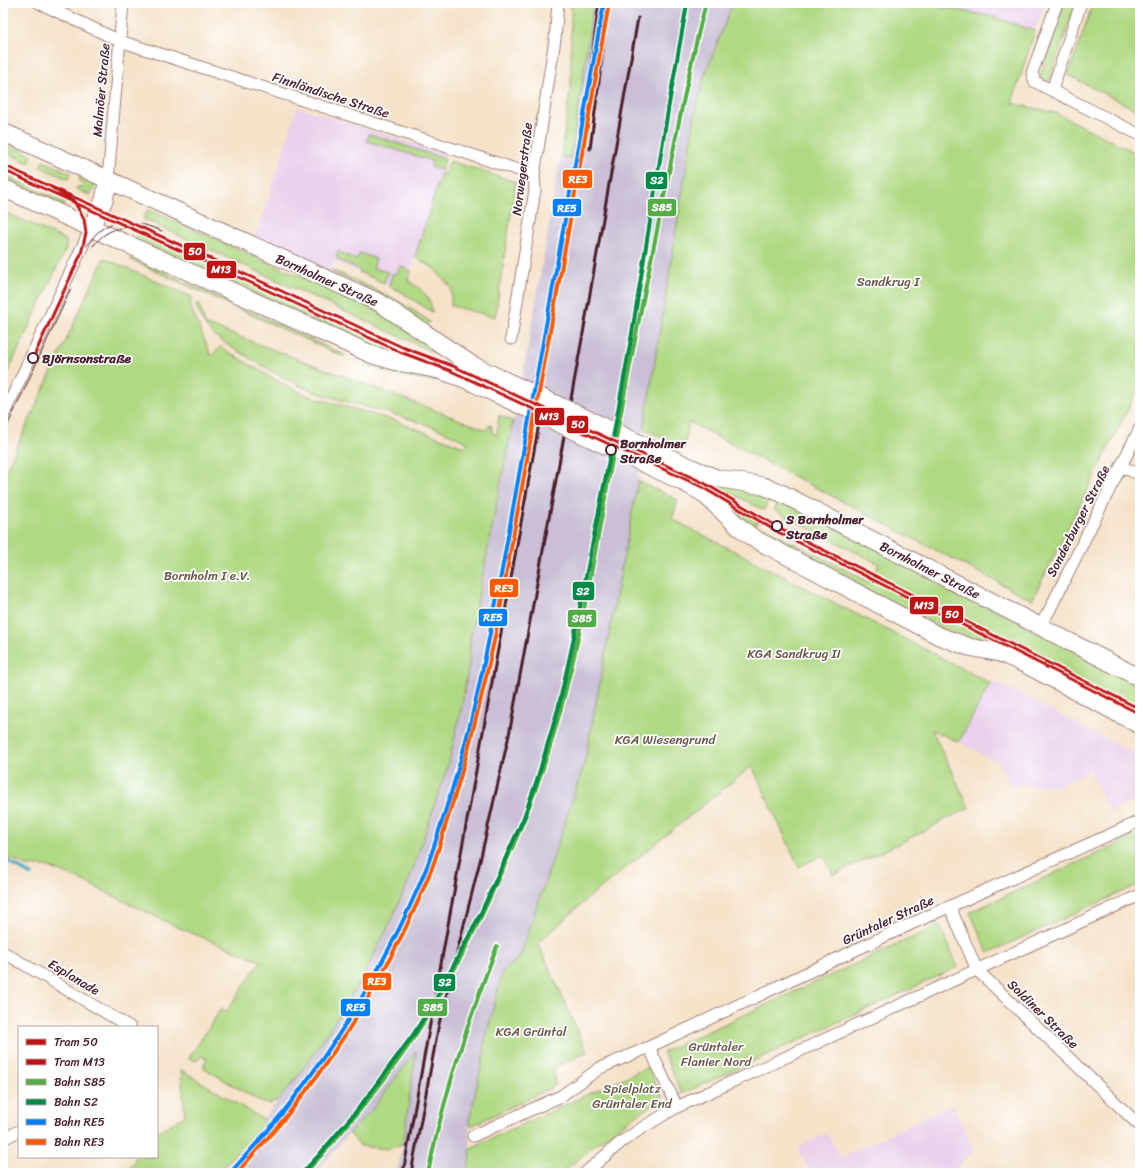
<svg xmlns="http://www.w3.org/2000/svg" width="1143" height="1176" font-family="Sriracha,sans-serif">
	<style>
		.built { fill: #ead1ec }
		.industrial { fill: #cabfd6 }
		.green { fill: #b0d984; stroke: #7d7c58 }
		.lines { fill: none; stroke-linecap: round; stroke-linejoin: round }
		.stream { stroke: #45abc5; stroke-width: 3.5 }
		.minor-casing { stroke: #a0807a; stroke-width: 13 }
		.primary-casing { stroke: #a0807a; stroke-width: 19 }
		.minor { stroke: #fff; stroke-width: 11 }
		.primary { stroke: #fff; stroke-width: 17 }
		.tram { stroke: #4a1f2b; stroke-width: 1 }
		.rail { stroke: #4a1f2b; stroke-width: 3 }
		.primary-bridge-casing { stroke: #a0807a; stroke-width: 19; stroke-linecap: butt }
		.primary-bridge { stroke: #fff; stroke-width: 17 }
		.rail-1-casing { stroke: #fff; stroke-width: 7 }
		.rail-2-casing { stroke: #fff; stroke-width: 7 }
		.rail-3-casing { stroke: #fff; stroke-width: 7 }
		.rail-4-casing { stroke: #fff; stroke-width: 7 }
		.rail-1 { stroke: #52ad46; stroke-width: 4 }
		.rail-2 { stroke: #018a47; stroke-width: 4 }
		.rail-3 { stroke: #0080ff; stroke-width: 4 }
		.rail-4 { stroke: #ff5900; stroke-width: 4 }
		.tram-1-casing { stroke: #fff; stroke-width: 6 }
		.tram-2-casing { stroke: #fff; stroke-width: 6 }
		.tram-1 { stroke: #be1414; stroke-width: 3 }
		.tram-2 { stroke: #be1414; stroke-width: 3 }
		.stop-dot { fill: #fff; stroke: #4a1f2b; stroke-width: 2 }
		.labels { text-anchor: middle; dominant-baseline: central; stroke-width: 3.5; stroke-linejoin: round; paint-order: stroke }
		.street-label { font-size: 13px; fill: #4a1f2b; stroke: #fff }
		.park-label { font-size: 13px; fill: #695746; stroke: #fff }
		.stop-label { font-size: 13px; font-weight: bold; fill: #4a1f2b; stroke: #fff; text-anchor: start }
		.line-badge { stroke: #fff; stroke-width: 1.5 }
		.badge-label { font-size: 11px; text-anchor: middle; font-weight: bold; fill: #fff }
	</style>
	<rect width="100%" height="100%" fill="#fff"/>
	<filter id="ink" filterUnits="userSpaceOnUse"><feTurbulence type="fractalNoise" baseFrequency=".025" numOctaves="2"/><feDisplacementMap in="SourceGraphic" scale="8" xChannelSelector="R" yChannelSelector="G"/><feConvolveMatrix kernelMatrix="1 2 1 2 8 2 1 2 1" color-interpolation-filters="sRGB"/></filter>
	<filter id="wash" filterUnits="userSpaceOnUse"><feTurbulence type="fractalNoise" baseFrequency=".012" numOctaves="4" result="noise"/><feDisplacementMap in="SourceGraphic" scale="16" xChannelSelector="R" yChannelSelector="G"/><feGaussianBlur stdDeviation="0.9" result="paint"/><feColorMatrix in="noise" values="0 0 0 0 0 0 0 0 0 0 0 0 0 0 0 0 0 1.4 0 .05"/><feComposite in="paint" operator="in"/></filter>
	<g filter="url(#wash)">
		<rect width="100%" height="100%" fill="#f5e2c9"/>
		<path class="built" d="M 921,3 L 1045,3 L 1035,31 L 994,17 Z
			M 297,107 L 444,153 L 441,173 L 411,271 L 400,267 L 397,275 L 392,273 L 389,286 L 334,261 L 331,273 L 254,238 L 262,218 Z
			M 992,680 L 1011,689 L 1140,757 L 1140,798 L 1109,812 L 1090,771 L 1054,787 L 1051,785 L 1010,786 L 999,763 L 959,742 Z
			M 952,1104 L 974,1150 L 952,1173 L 810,1173 L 798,1148 L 827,1133 L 840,1158 Z"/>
		<path class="industrial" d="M 593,3 L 733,3 L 706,72 L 696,107 L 644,429 L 638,481 L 585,761 L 520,958 L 503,971 L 469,1122 L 470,1158 L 466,1173 L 397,1173 L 403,1144 L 386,1135 L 391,1101 L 349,1133 L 316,1173 L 221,1173 L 250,1143 L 247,1139 L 277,1102 L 253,1091 L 470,639 L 524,369 L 561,156 L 570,158 L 581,94 Z"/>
		<path class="green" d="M 571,3 L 593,3 L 581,94 L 570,158 L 561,156 L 571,85 Z
			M 733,3 L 921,3 L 994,17 L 1035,31 L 1012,103 L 1056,113 L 1140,155 L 1140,385 L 1032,600 L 689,422 L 684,448 L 644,429 L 696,107 L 706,72 Z
			M 1064,3 L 1076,3 L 1049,81 L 1047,82 L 1040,79 L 1040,77 Z
			M 1093,3 L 1140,3 L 1140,112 L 1068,75 Z
			M 369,134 L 445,159 L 442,170 L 431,167 L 432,161 L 367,141 Z
			M 3,142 L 32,155 L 29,163 L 3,151 Z
			M 43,161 L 71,173 L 68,179 L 40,167 Z
			M 450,161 L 516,182 L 495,317 L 451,306 L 451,287 L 433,268 L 415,257 L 441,173 L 445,174 Z
			M 3,174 L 47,195 L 63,202 L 65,205 L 63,207 L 3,180 Z
			M 80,176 L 93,182 L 95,185 L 91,194 L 89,195 L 76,189 L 77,187 L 81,187 L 83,184 L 79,181 Z
			M 148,209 L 378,311 L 443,355 L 442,356 L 143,219 Z
			M 3,211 L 66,240 L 66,248 L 3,382 Z
			M 138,233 L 145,234 L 163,241 L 401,348 L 439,362 L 387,353 L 134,240 Z
			M 338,251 L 356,260 L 360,253 L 376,259 L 373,268 L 388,272 L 384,283 L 359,272 L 360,270 L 337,259 L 338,256 L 336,255 Z
			M 131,257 L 345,355 L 344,357 L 131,260 Z
			M 104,258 L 192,297 L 190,305 L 211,356 L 220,347 L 281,383 L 309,396 L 393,420 L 464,447 L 468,443 C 420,416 362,409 310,390 C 287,381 266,368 245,355 C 221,341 203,333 196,304 L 199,303 L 205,324 L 487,430 L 490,424 L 491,424 L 493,433 L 497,435 L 499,415 L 513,421 L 470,639 L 470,656 L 462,705 L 449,762 L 411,875 L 389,925 L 365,972 L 336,1020 L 301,1072 L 277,1102 L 274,1101 C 270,1106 265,1104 259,1101 L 204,1068 L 204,1064 L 207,1059 L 202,1056 L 196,1061 L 189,1058 L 221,1009 L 226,1012 L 261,961 L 177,927 L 81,880 L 46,866 L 27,866 L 3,855 L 3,477 Z
			M 400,266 L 411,271 L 408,281 C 420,287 432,298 432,312 L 400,291 L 389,286 L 392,273 L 397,274 Z
			M 332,270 C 366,285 400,299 430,322 L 424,326 L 394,307 L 392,300 L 332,272 Z
			M 371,360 L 436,377 L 435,381 L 405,377 L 363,366 L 365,363 Z
			M 638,481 L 678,500 L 672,519 L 990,683 L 959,742 L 932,730 L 969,808 L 944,820 L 927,830 L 833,875 L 826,860 L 821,856 L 799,867 L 752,766 L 593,894 L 538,943 L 587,1052 L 554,1067 L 555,1086 L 471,1126 L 469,1122 L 485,1050 L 483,1048 L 503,971 L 520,958 L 585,761 Z
			M 722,484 L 772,495 L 764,510 L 721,488 Z
			M 718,493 L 759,518 L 752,531 L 715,497 Z
			M 780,499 L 1140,685 L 1140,716 L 961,638 L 760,536 L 764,528 L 870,582 L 879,564 L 774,510 Z
			M 1140,834 L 1140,884 L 988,953 L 970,912 Z
			M 940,925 L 958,967 L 682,1094 L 663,1052 Z
			M 416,1051 L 403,1144 L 388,1149 L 360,1146 L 349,1133 L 371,1111 Z
			M 648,1067 L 663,1098 L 629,1120 L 597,1143 L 562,1173 L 466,1173 L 470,1158 L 470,1148 Z
			M 181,1070 L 266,1121 L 218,1173 L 123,1173 L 134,1164 L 135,1157 L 157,1157 L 157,1132 L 185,1116 Z"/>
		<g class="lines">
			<path class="stream" d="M 3,858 L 31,875"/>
		</g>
	</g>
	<g filter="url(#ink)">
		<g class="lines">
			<defs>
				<path id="minor" d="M 39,3 L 120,41 L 534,175
					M 1057,3 L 1032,73 L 1035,82 L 1140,135
					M 1052,90 L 1081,3
					M 108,180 L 123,3
					M 511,339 L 535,190 L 534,175 L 555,39 L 558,3
					M 3,416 L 91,228
					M 1121,466 L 1140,475
					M 1039,626 L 1048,613 L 1140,428
					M 950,907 L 977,970 L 1140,1126
					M 3,952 L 130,1027
					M 649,1047 L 677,1107
					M 473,1136 L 561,1096 L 600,1068 L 649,1047 L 913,923 L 1140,821
					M 3,1139 L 19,1131
					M 585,1173 L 620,1143 L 642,1128 L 677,1107 L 1140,895"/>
				<path id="primary" d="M 3,132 L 380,303 L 472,365
					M 3,188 L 373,355 L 398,362 L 439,370 L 465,379
					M 91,228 L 104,200 L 108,180
					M 692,468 L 716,478 L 763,486 L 779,492 L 1140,678
					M 685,483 L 703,493 L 738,526 L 753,538 L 939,636 L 969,647 L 1000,653 L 1027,665 L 1140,725"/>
			</defs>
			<use href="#minor" class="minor-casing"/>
			<use href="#primary" class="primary-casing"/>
			<use href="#minor" class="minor"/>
			<use href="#primary" class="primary"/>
			<path class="tram" d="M 93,246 C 109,226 124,225 148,231
				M 81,254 C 104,216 123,216 162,231
				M 3,435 L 71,289"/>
			<path class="rail" d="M 584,116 L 599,3
				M 590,149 L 606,28 L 608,3
				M 403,1173 L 545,390
				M 411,1173 L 439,1024 L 480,861 L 509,735 L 584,328 L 638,18"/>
			<defs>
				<path id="primary-bridge" d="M 472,365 L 692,468
					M 465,379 L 685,483"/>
			</defs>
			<use href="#primary-bridge" class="primary-bridge-casing"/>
			<use href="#primary-bridge" class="primary-bridge"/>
			<defs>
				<path id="rail-1" d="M 305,1173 C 342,1133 377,1091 408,1046 C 444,993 473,937 498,879 C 516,841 532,802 545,762 C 577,664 593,562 612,460 C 629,367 648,274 667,182 C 679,122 690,62 706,3
					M 428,1173 C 444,1095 468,1020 497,946"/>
				<path id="rail-2" d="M 302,1173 L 319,1155 L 358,1109 L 413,1035 L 438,995 L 480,915 L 524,817 L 537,780 L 558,709 L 572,647 L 608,465 L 631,339 L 669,104 L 687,4"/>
				<path id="rail-3" d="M 230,1173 C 251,1150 272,1127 291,1102 C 346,1030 392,952 426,869 C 433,851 438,833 444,815 C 478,712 496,604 515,497 C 545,332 574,168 604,3"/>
				<path id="rail-4" d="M 237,1173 C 254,1153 272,1134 289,1113 C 347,1040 398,954 432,868 C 437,855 441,841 445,827 C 466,763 482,698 496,632 L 609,4"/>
			</defs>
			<use href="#rail-1" class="rail-1-casing"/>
			<use href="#rail-2" class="rail-2-casing"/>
			<use href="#rail-3" class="rail-3-casing"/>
			<use href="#rail-4" class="rail-4-casing"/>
			<use href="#rail-1" class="rail-1"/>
			<use href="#rail-2" class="rail-2"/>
			<use href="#rail-3" class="rail-3"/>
			<use href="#rail-4" class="rail-4"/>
			<defs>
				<path id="tram-1" d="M 3,165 L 260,281 L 402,347 L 453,366 L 704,483 L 778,527 L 1140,709
					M 33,358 L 81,254 L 86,233 L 84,219 L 74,201 L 51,187"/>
				<path id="tram-2" d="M 3,170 L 258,286 L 400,352 L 451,371 L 702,487 L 776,531 L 1138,713"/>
			</defs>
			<use href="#tram-1" class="tram-1-casing"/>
			<use href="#tram-2" class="tram-2-casing"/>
			<use href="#tram-1" class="tram-1"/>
			<use href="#tram-2" class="tram-2"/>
		</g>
	</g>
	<g class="stop-dot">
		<circle cx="33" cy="358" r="5"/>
		<circle cx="611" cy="450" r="5"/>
		<circle cx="777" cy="526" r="5"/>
	</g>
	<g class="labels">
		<g class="street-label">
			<text transform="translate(101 90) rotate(-85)">Malmöer Straße</text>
			<text transform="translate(331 95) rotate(18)">Finnländische Straße</text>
			<text transform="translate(522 169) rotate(-83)">Norwegerstraße</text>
			<text transform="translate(327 280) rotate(24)">Bornholmer Straße</text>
			<text transform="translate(1078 521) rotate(-63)">Sonderburger Straße</text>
			<text transform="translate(930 570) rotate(27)">Bornholmer Straße</text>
			<text transform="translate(888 920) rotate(-25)">Grüntaler Straße</text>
			<text transform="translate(74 977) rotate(31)">Esplanade</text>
			<text transform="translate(1043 1014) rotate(44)">Soldiner Straße</text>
		</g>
		<g class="park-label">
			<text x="888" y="281">Sandkrug I</text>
			<text x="207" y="575">Bornholm I e.V.</text>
			<text x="794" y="653">KGA Sandkrug II</text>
			<text x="665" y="739">KGA Wiesengrund</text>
			<text x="531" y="1031">KGA Grüntal</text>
			<text x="716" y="1046">Grüntaler<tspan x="716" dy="15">Flanier Nord</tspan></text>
			<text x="632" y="1088">Spielplatz<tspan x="632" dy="15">Grüntaler End</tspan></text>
		</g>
		<g class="stop-label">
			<text x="42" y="358">Björnsonstraße</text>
			<text x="620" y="443">Bornholmer<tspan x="620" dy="15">Straße</tspan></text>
			<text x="786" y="519">S Bornholmer<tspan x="786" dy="15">Straße</tspan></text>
		</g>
	</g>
	<g class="line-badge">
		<rect x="562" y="169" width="31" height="20" rx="4" fill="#ff5900"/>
		<rect x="645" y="171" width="23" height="19" rx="4" fill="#018a47"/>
		<rect x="647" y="198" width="30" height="19" rx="4" fill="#52ad46"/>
		<rect x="552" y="198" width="30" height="19" rx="4" fill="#0080ff"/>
		<rect x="183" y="242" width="23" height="19" rx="4" fill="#be1414"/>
		<rect x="206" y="260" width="31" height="19" rx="4" fill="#be1414"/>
		<rect x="534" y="407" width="31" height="19" rx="4" fill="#be1414"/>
		<rect x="566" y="415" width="23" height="19" rx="4" fill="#be1414"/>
		<rect x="489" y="578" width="30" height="20" rx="4" fill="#ff5900"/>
		<rect x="572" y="581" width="23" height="20" rx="4" fill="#018a47"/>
		<rect x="909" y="596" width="30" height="19" rx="4" fill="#be1414"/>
		<rect x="941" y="605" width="23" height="19" rx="4" fill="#be1414"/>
		<rect x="478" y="608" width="30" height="19" rx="4" fill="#0080ff"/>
		<rect x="567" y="609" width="30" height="19" rx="4" fill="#52ad46"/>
		<rect x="362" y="972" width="30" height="19" rx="4" fill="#ff5900"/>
		<rect x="433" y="973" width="23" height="19" rx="4" fill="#018a47"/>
		<rect x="417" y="998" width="31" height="19" rx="4" fill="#52ad46"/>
		<rect x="340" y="998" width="31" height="19" rx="4" fill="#0080ff"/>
	</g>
	<g class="badge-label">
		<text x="578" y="183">RE3</text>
		<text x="657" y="184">S2</text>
		<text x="662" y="211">S85</text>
		<text x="567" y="212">RE5</text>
		<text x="195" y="255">50</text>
		<text x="221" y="273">M13</text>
		<text x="549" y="420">M13</text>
		<text x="578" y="428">50</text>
		<text x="504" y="592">RE3</text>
		<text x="583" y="595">S2</text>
		<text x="924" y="609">M13</text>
		<text x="952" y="618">50</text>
		<text x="493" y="621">RE5</text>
		<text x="582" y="622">S85</text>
		<text x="377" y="985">RE3</text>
		<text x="445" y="986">S2</text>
		<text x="433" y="1011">S85</text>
		<text x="356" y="1011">RE5</text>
	</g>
	<rect width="1143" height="1176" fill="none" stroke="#fff" stroke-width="16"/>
	<rect x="18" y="1026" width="140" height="132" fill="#ffffff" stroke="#b7a5aa"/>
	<rect x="26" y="1039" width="20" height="6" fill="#be1414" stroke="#b7a5aa"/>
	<text x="54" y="1046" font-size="12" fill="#4a1f2b">Tram 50</text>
	<rect x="26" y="1059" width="20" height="6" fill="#be1414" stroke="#b7a5aa"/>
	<text x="54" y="1066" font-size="12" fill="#4a1f2b">Tram M13</text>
	<rect x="26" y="1079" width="20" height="6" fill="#52ad46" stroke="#b7a5aa"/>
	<text x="54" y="1086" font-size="12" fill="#4a1f2b">Bahn S85</text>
	<rect x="26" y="1099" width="20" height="6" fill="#018a47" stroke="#b7a5aa"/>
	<text x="54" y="1106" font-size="12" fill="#4a1f2b">Bahn S2</text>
	<rect x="26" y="1119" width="20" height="6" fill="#0080ff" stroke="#b7a5aa"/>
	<text x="54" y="1126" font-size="12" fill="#4a1f2b">Bahn RE5</text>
	<rect x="26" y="1139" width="20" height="6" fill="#ff5900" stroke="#b7a5aa"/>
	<text x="54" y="1146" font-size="12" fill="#4a1f2b">Bahn RE3</text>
</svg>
